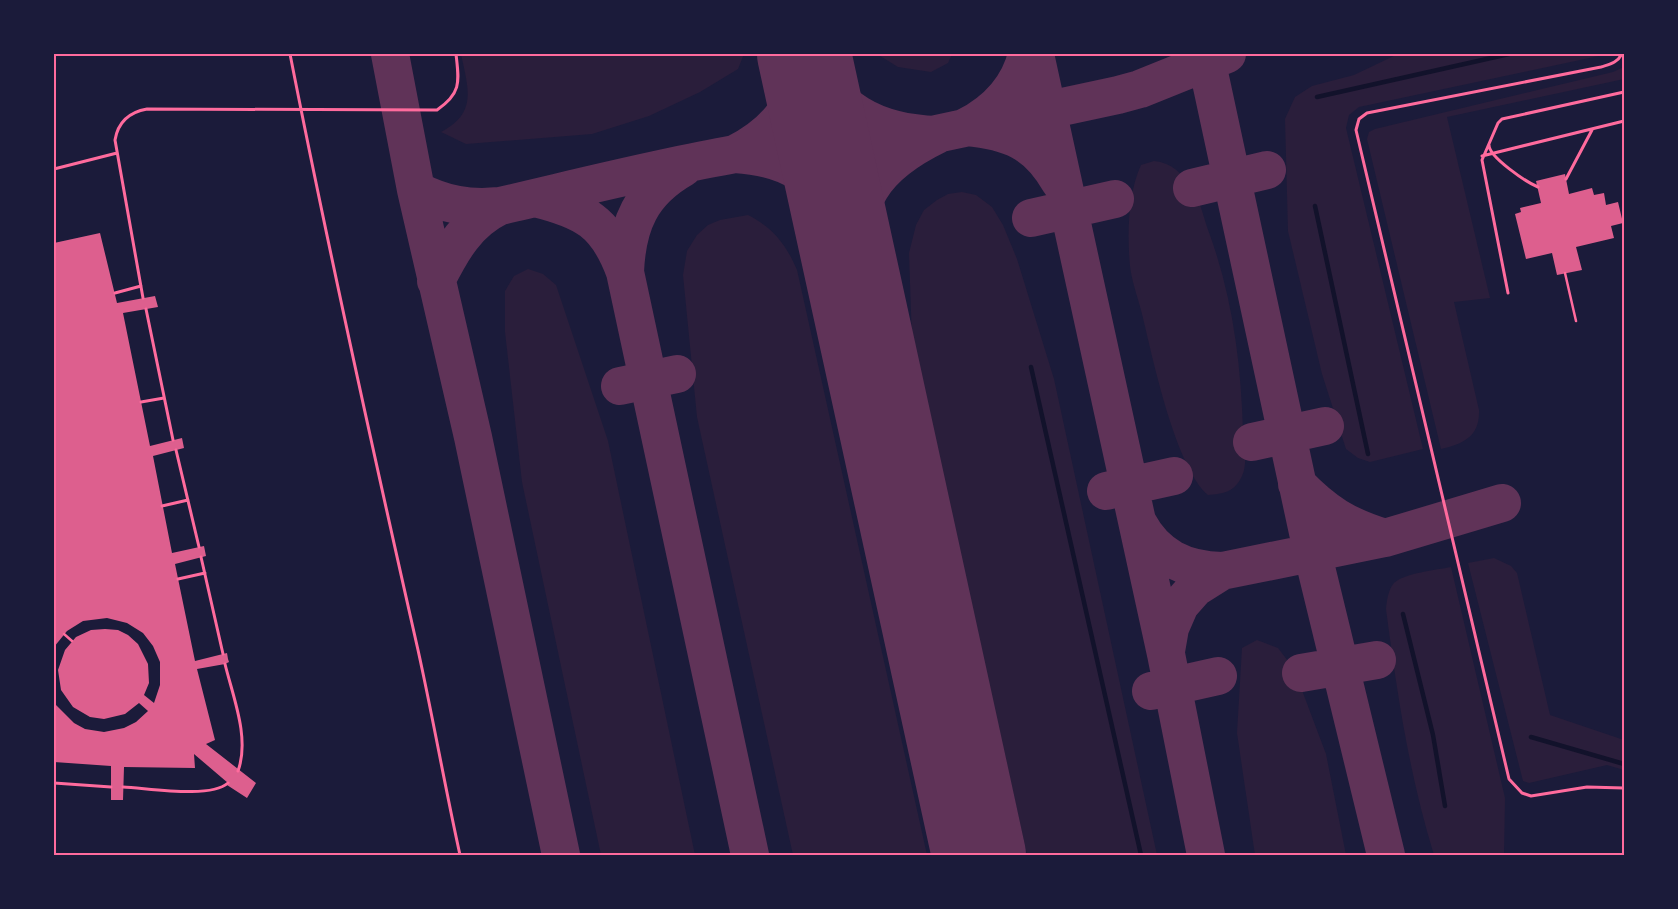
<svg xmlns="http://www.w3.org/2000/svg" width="1678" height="909" font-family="Quicksand,sans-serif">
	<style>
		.green { fill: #2a1e3b }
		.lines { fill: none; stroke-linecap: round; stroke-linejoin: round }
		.stream { stroke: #12122b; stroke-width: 4.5 }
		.taxiway { stroke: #603358; stroke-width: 38 }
		.runway { stroke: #603358; stroke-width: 94 }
		.building { fill: #dd5f8e }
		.path { stroke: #ff6b9d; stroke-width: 2.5 }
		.service { stroke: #ff6b9d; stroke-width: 3 }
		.neatline { fill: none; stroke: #ff6b9d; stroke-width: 2 }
	</style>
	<rect width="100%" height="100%" fill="#1b1b3a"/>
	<path class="green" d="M 461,54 L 744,54 L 738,69 L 700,92 L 649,116 L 592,134 L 466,144 L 441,132 C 478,113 468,88 461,54 Z
		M 877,54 L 952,54 L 948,63 L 931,72 L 898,67 Z
		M 1398,54 L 1608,54 L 1359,107 L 1349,115 L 1346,128 L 1423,449 L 1370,462 L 1358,458 L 1346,449 L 1322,374 L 1288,231 L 1285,119 L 1295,97 L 1312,86 L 1354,75 Z
		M 1624,67 L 1624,79 L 1447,117 L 1490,298 L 1454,302 L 1479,410 C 1480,436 1464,444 1441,449 L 1367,139 L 1369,132 L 1375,129 L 1613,72 Z
		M 1154,161 C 1172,163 1182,173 1192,188 C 1199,199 1203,214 1207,227 C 1232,293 1241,361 1243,431 C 1244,445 1248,463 1242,476 C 1235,492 1223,494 1208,495 C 1176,468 1153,360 1143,318 C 1139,301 1132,283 1130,266 C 1127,235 1128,193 1141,165 Z
		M 962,192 L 976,195 L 992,207 L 1003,225 L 1017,259 L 1054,379 L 1157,855 L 1027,855 L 912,341 L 909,253 L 916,225 L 924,210 L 937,200 L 948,194 Z
		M 748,215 C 773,228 786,244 797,270 L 927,855 L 793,855 L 697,417 L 683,275 L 687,251 L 697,235 L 708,225 L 720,220 Z
		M 528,269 L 543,274 L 556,285 L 608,441 L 695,855 L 601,855 L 522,482 L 505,332 L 505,291 L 514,276 Z
		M 1494,558 L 1511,566 L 1517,573 L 1550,715 L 1624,740 L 1624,770 L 1607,765 L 1529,783 L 1523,781 L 1468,563 Z
		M 1451,567 L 1505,798 L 1504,855 L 1434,855 C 1409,774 1397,693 1386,609 C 1387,600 1388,590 1394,583 C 1405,573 1436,570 1451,567 Z
		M 1257,640 L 1278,648 L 1294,669 L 1326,754 L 1346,855 L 1255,855 L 1237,733 L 1242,648 Z"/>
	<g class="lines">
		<path class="stream" d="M 1317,97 L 1509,54
			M 1315,206 L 1368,454
			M 1031,367 L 1141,855
			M 1403,614 L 1433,735 L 1445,806
			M 1531,737 L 1624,764"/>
		<path class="taxiway" d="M 390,54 L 416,190 L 473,437 L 561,855
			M 803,54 C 803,102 776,133 735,154 C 791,158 818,176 842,226
			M 806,54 C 835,110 874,133 937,135 C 873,166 853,200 851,270
			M 1027,54 C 1019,88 997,111 966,127 C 1011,131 1037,142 1060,182
			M 1035,54 L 1166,654 L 1206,855
			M 1205,54 L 1312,551 L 1386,855
			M 1192,188 L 1267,170
			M 416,190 C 444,205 469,209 500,206 C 578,188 656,168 735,154 C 794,144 854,147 913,139 L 1118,95 L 1140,89 L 1227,54
			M 535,198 C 584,210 607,222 625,272 C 627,224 641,192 683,168
			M 1031,218 L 1115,199
			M 625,272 L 750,855
			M 436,281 C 452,249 467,222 500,206
			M 620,386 L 677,374
			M 1252,442 L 1325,426
			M 1297,484 C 1325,513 1346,526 1385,538
			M 1106,491 L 1174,476
			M 1138,523 C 1156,557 1185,570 1222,571
			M 1166,651 L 1170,628 L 1180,605 L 1195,588 L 1222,571 L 1385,538 L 1502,503
			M 1301,673 L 1377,660
			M 1151,691 L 1218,676"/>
		<path class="runway" d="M 804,54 L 979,855"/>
	</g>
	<path class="building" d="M 1565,174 L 1569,194 L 1592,188 L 1594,195 L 1604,193 L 1606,205 L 1618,202 L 1623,223 L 1611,226 L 1614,238 L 1576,247 L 1582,270 L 1557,275 L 1552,253 L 1526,259 L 1515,214 L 1521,212 L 1520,208 L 1541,203 L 1536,181 Z
		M 100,233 L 117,303 L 155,296 L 158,307 L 123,313 L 150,446 L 182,438 L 184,448 L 153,456 L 172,553 L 204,546 L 206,556 L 175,564 L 195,661 L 227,653 L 228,659 L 229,662 L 225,664 L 197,669 L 215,740 L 206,744 L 256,783 L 247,798 L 227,785 L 228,783 L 194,754 L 195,768 L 124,767 L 123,800 L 111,800 L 111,766 L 54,762 L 54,703 L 74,723 L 85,729 L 104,732 L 124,728 L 136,722 L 148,711 L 139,703 L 125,714 L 104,719 L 90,717 L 73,707 L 61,690 L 58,670 L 65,650 L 76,637 L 91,630 L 105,629 L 118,630 L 128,635 L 138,644 L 148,664 L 149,683 L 144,695 L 154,703 L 160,685 L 160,662 L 153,646 L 143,633 L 127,623 L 107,618 L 83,621 L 67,631 L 54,647 L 54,243 Z"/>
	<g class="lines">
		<path class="path" d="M 1565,273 L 1576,321
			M 64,634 L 72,641"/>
		<path class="service" d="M 290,54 C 329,253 373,451 418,650 C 433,718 445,787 460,855
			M 1622,54 C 1617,63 1610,64 1601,67 L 1367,113 L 1359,119 L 1356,130 L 1509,779 L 1522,793 L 1531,796 L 1587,787 L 1624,788
			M 1489,145 C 1489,157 1526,182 1538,187
			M 1482,156 L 1624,121
			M 54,169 L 117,153
			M 1566,179 L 1592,130
			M 115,293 L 141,286
			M 1508,293 L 1482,160 L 1498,123 L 1502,119 L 1624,92
			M 143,298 L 115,140 C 118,122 130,112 147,109 L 437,110 C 462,93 459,81 456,54
			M 146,309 L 173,440
			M 141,402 L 164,398
			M 176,450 L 199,547
			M 162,506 L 188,500
			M 201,557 L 223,654
			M 178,579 L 205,573
			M 225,664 C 233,697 250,738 238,771
			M 54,783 L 111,787
			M 123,787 C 148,788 210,799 228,783"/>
	</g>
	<rect width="1678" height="909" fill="none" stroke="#1b1b3a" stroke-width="110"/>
	<rect x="55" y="55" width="1568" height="799" class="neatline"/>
</svg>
